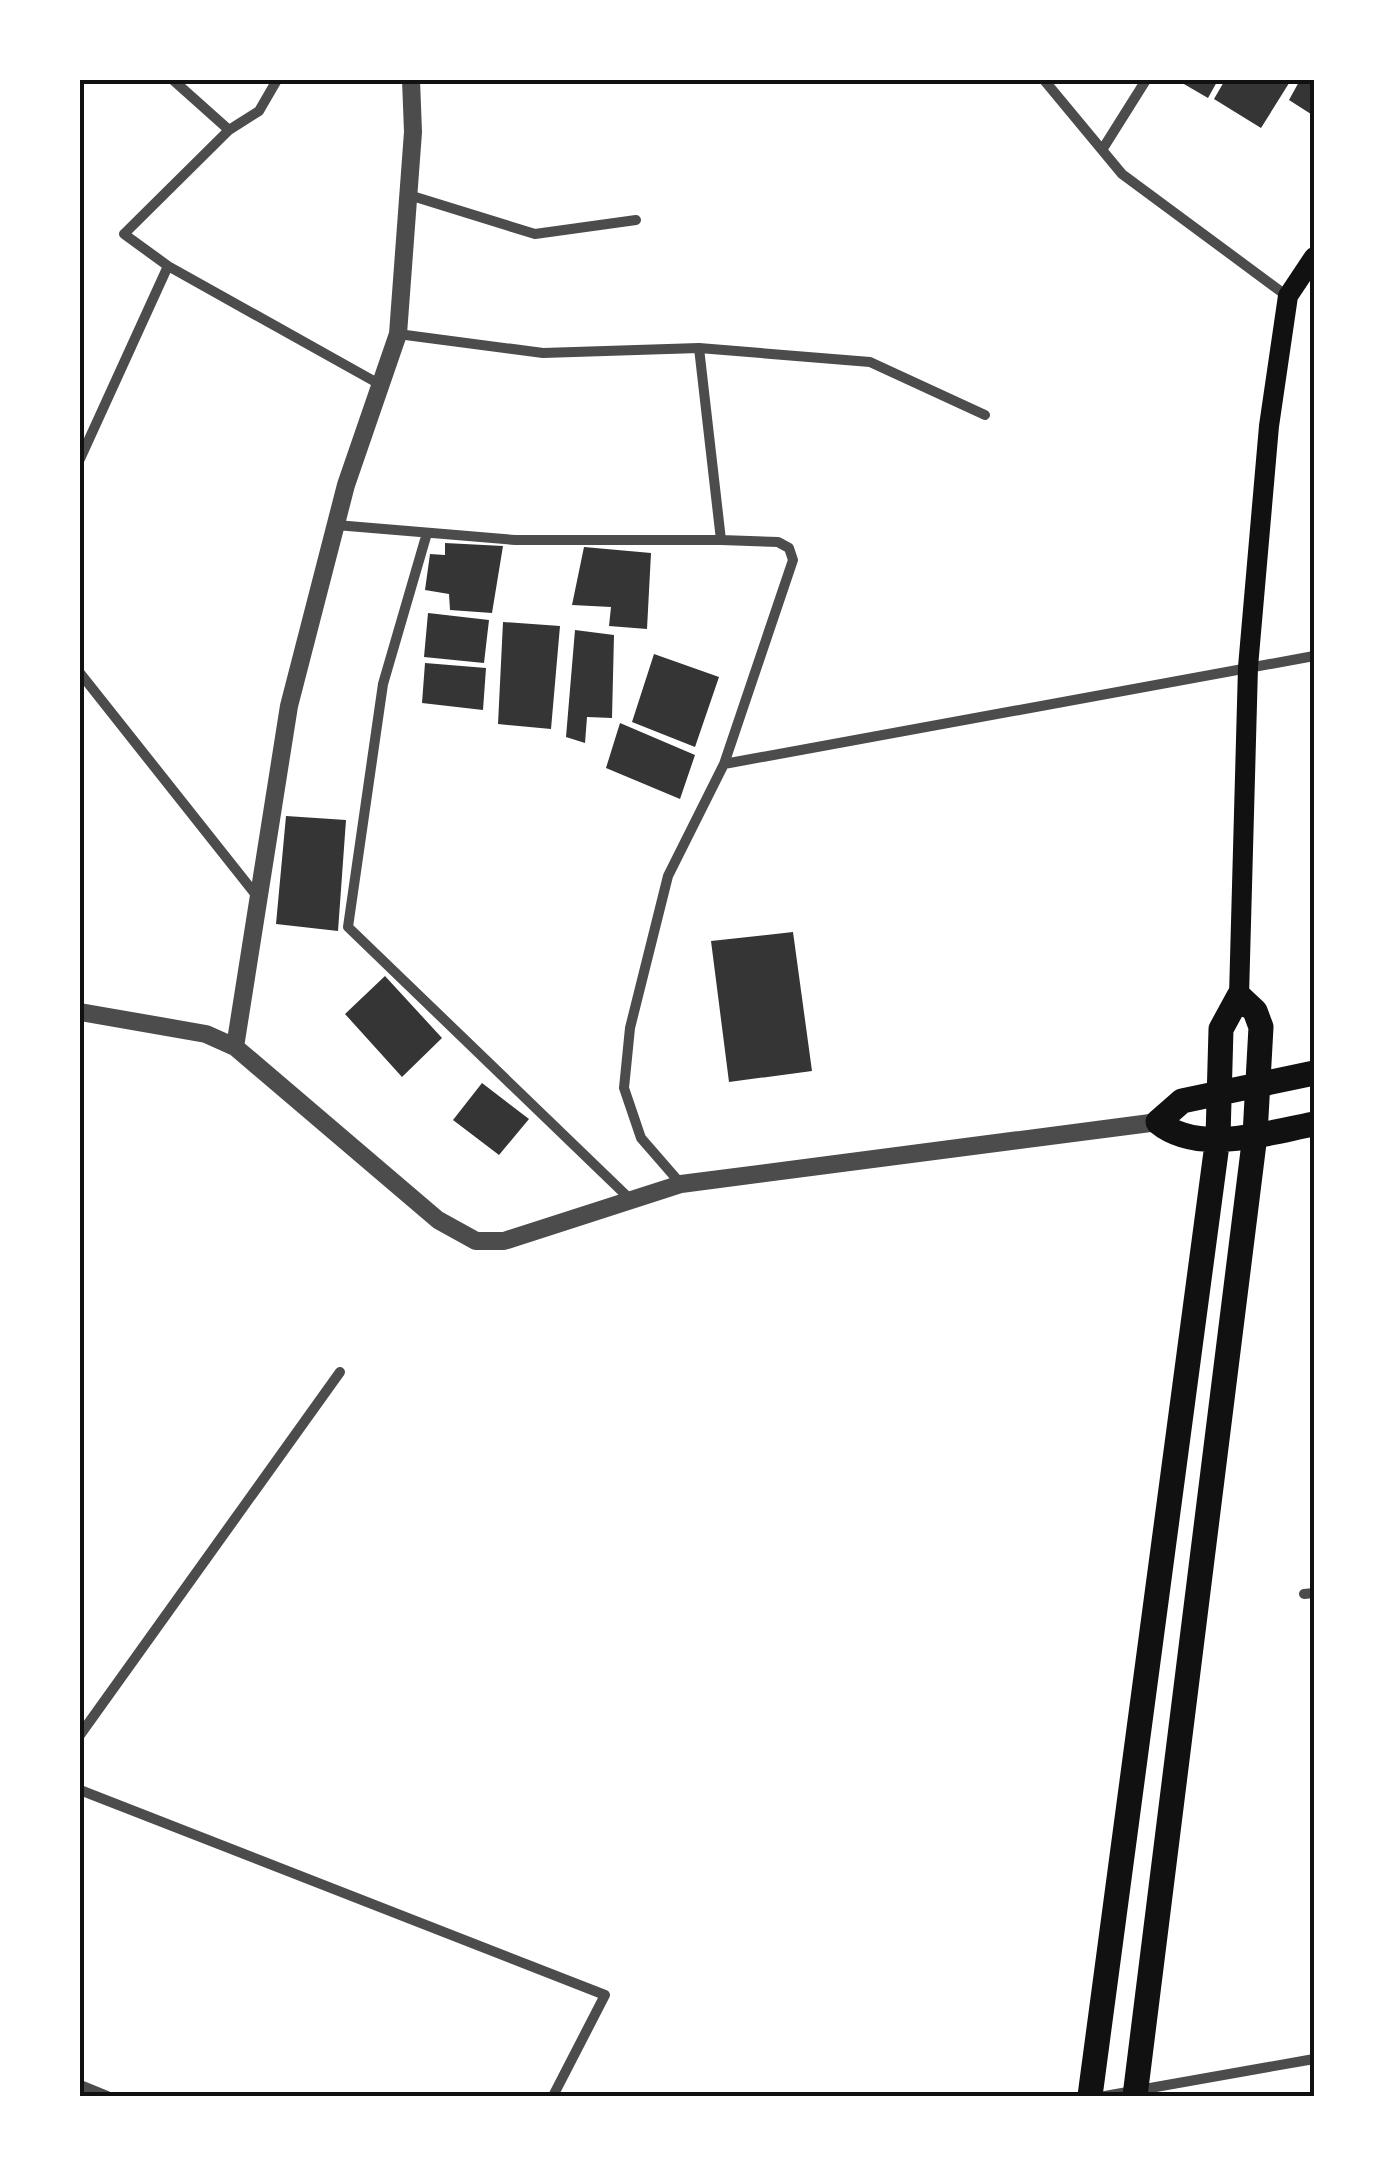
<svg xmlns="http://www.w3.org/2000/svg" width="1394" height="2176" font-family="Inter,sans-serif">
	<style>
		.building { fill: #353535 }
		.lines { fill: none; stroke-linecap: round; stroke-linejoin: round }
		.minor { stroke: #4c4c4c; stroke-width: 10 }
		.tertiary { stroke: #4c4c4c; stroke-width: 18 }
		.secondary { stroke: #111; stroke-width: 20 }
		.primary { stroke: #111; stroke-width: 25 }
		.neatline { fill: none; stroke: #111; stroke-width: 4 }
	</style>
	<rect width="100%" height="100%" fill="#fff"/>
	<path class="building" d="M 1177,80 L 1218,80 L 1208,98 Z
		M 1225,80 L 1291,80 L 1261,128 L 1214,99 Z
		M 1300,80 L 1314,80 L 1314,116 L 1289,100 Z
		M 445,543 L 503,546 L 492,613 L 450,610 L 449,594 L 425,590 L 430,554 L 445,555 Z
		M 584,547 L 651,553 L 647,629 L 609,626 L 611,607 L 572,605 Z
		M 428,613 L 489,620 L 484,663 L 424,657 Z
		M 503,622 L 560,626 L 551,729 L 498,724 Z
		M 575,630 L 614,635 L 612,718 L 587,717 L 585,743 L 566,737 Z
		M 654,654 L 719,677 L 695,747 L 632,722 Z
		M 425,663 L 486,668 L 483,710 L 422,703 Z
		M 620,723 L 695,755 L 680,799 L 606,768 Z
		M 286,816 L 346,820 L 338,931 L 276,924 Z
		M 793,932 L 812,1071 L 729,1082 L 711,941 Z
		M 385,976 L 442,1038 L 402,1077 L 345,1014 Z
		M 482,1083 L 529,1119 L 499,1155 L 453,1120 Z"/>
	<g class="lines">
		<path class="minor" d="M 1044,80 L 1122,174 L 1287,296
			M 229,130 L 259,111 L 277,80
			M 1102,150 L 1146,80
			M 409,195 L 535,234 L 636,220
			M 168,266 L 124,234 L 229,130 L 173,80
			M 699,348 L 870,362 L 985,415
			M 80,459 L 168,266 L 381,385
			M 336,525 L 515,540 L 721,540 L 699,348 L 543,353 L 398,334
			M 427,533 L 383,684 L 348,927 L 631,1200
			M 721,540 L 778,542 L 789,548 L 793,560 L 724,764
			M 80,673 L 256,895
			M 681,1184 L 641,1138 L 624,1088 L 630,1028 L 668,876 L 724,764 L 1314,656
			M 1304,1594 L 1314,1593
			M 80,1735 L 340,1372
			M 80,1790 L 605,1995 L 553,2096
			M 80,2085 L 107,2096
			M 1105,2096 L 1314,2059"/>
		<path class="tertiary" d="M 80,1012 L 206,1034 L 235,1047 L 438,1220 L 476,1241 L 504,1241 L 681,1184 L 1158,1122
			M 235,1047 L 289,706 L 346,485 L 398,334 L 413,132 L 411,80"/>
		<path class="secondary" d="M 1239,996 L 1248,667 L 1269,426 L 1288,296 L 1314,257"/>
		<path class="primary" d="M 1314,1073 L 1182,1101 L 1158,1122 C 1198,1155 1266,1133 1314,1124
			M 1090,2096 L 1218,1137 L 1221,1029 L 1239,996 L 1255,1011 L 1261,1027 L 1255,1135 L 1135,2096"/>
	</g>
	<rect width="1394" height="2176" fill="none" stroke="#ffffff" stroke-width="165"/>
	<rect x="82" y="82" width="1230" height="2012" class="neatline"/>
</svg>
